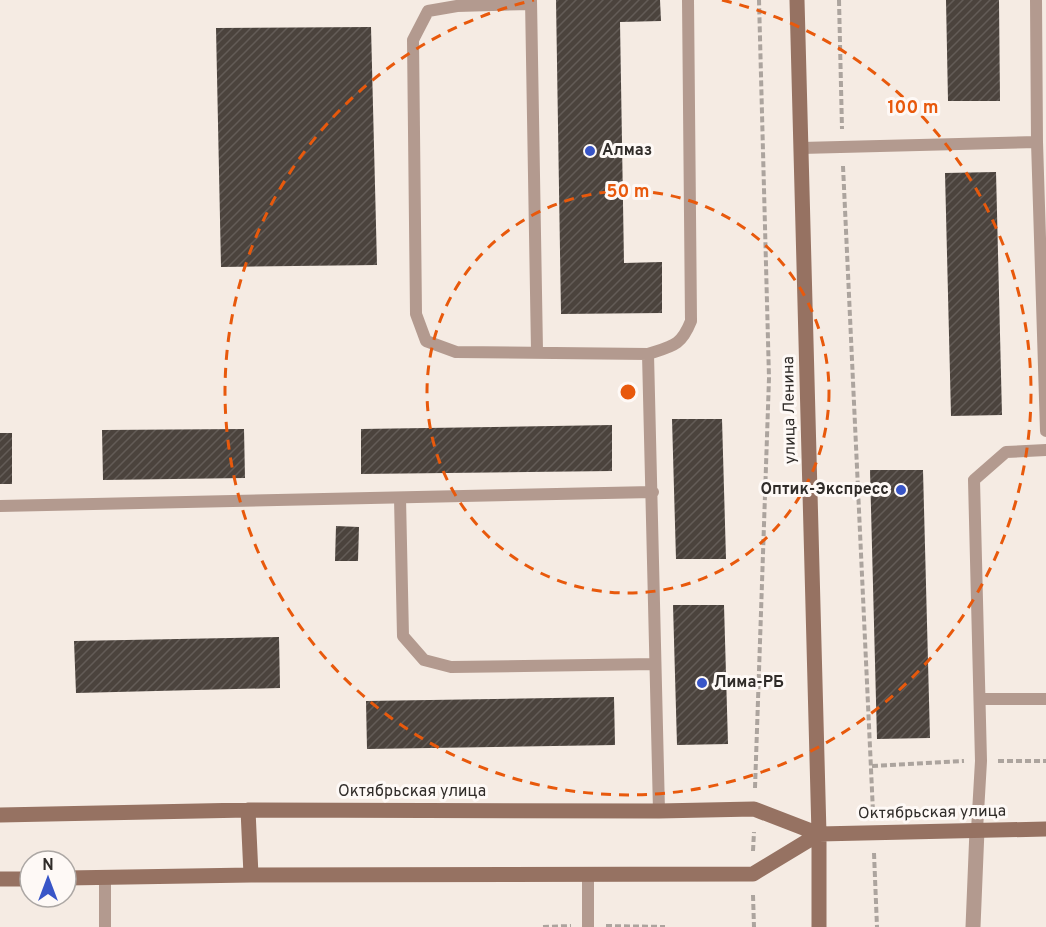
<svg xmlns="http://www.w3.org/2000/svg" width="1046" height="927" font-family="Overpass,sans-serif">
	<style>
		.building { fill: url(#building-hatch) }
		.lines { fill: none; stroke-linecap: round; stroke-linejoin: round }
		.path { stroke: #aca49e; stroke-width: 4; stroke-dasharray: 6 3; stroke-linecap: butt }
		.lane { stroke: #b39a8f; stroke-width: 12 }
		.street { stroke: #b39a8f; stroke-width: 15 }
		.secondary { stroke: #967262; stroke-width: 15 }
		.ring { fill: none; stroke: #e8590c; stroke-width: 3; stroke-dasharray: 10 8 }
		.poi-dot { fill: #3855c7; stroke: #fef9f6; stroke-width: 2 }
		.labels { text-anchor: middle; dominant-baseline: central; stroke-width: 6; stroke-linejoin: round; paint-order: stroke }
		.poi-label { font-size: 16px; font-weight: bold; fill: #302c29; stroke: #fef9f6; text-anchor: start }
		.street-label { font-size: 16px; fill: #302c29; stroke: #fef9f6 }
		.centre { fill: #e8590c; stroke: #fef9f6; stroke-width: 3 }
		.ring-label { font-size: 18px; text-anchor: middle; font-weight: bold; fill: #e8590c; stroke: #fef9f6; stroke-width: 6; stroke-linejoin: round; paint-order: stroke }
	</style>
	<defs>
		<pattern id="building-hatch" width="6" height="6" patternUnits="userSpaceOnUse" patternTransform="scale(1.5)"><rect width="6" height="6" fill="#4b433d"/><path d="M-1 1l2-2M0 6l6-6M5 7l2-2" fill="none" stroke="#635c57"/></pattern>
	</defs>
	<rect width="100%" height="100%" fill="#f5ebe3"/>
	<path class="building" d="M 556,0 L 660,0 L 661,21 L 620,22 L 624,263 L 662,262 L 662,313 L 561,314 Z
		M 946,0 L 999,0 L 1000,101 L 948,101 Z
		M 371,27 L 377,265 L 221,267 L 216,28 Z
		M 996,172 L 1002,415 L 951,416 L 945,173 Z
		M 672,419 L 722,419 L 726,559 L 676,559 Z
		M 612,425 L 612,471 L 361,474 L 361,429 Z
		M 244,429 L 245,478 L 103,480 L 102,430 Z
		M 0,433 L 12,433 L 12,484 L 0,484 Z
		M 870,470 L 923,470 L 930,738 L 877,739 Z
		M 336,526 L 359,527 L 358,561 L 335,561 Z
		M 673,605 L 724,605 L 728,744 L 677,745 Z
		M 279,637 L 280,688 L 76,693 L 74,641 Z
		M 614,697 L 615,745 L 367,749 L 366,701 Z"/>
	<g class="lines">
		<path class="path" d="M 839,0 L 842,129
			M 843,166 L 873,812
			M 998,761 L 1046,761
			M 872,766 L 964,761
			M 755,788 L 769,378 L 759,0
			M 753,851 L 754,832
			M 874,853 L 877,927
			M 753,895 L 754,927
			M 606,926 L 665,927
			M 543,927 L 571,926"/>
		<path class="lane" d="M 531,0 L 537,351
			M 1036,0 L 1037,142
			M 531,4 L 457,6 L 428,11 L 413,40 L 416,314 L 426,341 L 456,352 L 648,354 C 673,346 681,346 691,321 L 688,0
			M 801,148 L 1037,142 L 1046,431
			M 648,354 L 659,811
			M 400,498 L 403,636 L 424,660 L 451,667 L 655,664
			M 0,506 L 653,492
			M 980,699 L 1046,699
			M 977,830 L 981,761 L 974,480 L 1006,452 L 1046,450
			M 588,874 L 588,927
			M 105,878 L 105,927"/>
		<path class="street" d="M 973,927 L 977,830"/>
		<path class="secondary" d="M 797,0 L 819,834 L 819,927
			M 248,810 L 251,875
			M 0,815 L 248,810 L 659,811 L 754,809 L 819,834 L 1046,829
			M 66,878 L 251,875 L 753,874 L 819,834
			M 0,879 L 30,879"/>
	</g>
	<g class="ring">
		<circle cx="628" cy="392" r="201"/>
		<path d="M722 0A403 403 0 1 1 534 0"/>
	</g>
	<g class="poi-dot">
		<circle cx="590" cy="151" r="6"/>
		<circle cx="901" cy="490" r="6"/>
		<circle cx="702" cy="683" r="6"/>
	</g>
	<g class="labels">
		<g class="poi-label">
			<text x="602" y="151">Алмаз</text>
			<text x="889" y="490" text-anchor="end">Оптик-Экспресс</text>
			<text x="714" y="683">Лима-РБ</text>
		</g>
		<g class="street-label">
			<text transform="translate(790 410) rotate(-91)">улица Ленина</text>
			<text x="412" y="792">Октябрьская улица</text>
			<text transform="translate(932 813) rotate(-1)">Октябрьская улица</text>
		</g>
	</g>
	<circle cx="628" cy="392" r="9" class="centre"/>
	<g class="ring-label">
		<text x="913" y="113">100 m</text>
		<text x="628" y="197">50 m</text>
	</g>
	<g transform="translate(48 879)"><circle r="28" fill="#fef9f6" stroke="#aca7a4" stroke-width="1.5"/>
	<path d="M0-4.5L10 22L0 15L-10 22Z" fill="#3855c7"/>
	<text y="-9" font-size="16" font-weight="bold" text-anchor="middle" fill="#302c29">N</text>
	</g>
</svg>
